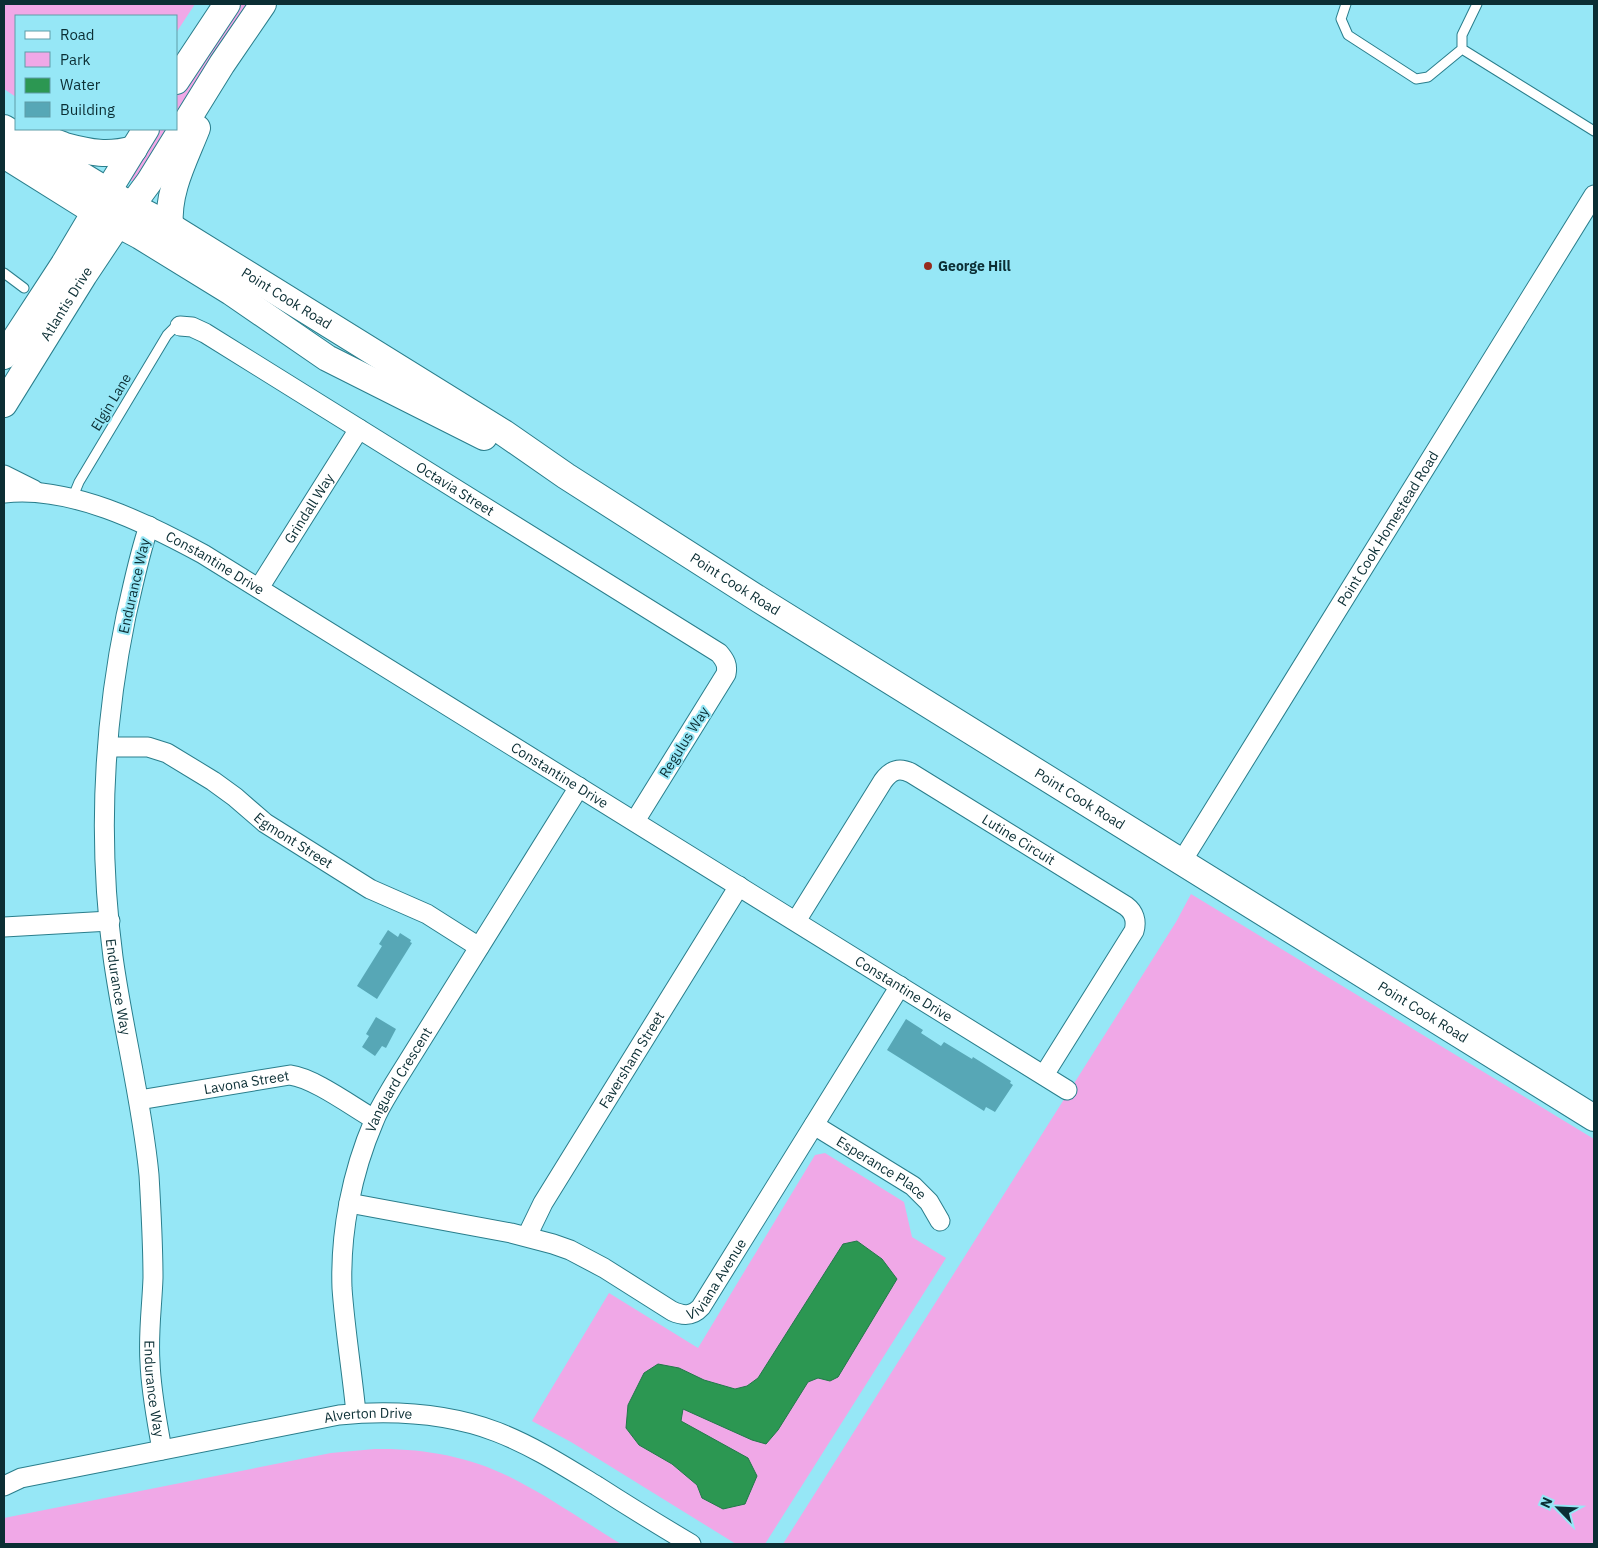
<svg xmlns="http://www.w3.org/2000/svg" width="1598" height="1548" font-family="'IBM Plex Sans',sans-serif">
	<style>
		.green { fill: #f0a8e7 }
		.water { fill: #2c9752; stroke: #227849 }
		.building { fill: #57a7b6 }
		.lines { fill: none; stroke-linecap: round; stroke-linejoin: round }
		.lane-casing { stroke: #2a7e8c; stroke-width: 11 }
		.street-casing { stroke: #2a7e8c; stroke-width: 21 }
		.secondary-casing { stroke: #2a7e8c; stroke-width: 28 }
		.lane { stroke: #fff; stroke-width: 9 }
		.street { stroke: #fff; stroke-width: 19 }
		.secondary { stroke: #fff; stroke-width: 26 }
		.poi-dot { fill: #962c1d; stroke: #96e7f6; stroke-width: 2 }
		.labels { text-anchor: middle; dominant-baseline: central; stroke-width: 4; stroke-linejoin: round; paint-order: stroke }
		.poi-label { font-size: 14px; font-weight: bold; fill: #0b2e34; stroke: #96e7f6; text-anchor: start }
		.street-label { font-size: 14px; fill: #0b2e34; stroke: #96e7f6 }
	</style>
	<rect width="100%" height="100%" fill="#96e7f6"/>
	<path class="green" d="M 4,4 L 195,4 L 176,33 L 176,16 L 16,16 L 16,97 L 4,89 Z
		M 236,4 L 253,4 L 176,123 L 176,97 Z
		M 157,129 L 173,129 L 135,183 L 127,178 Z
		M 1191,894 L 1594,1139 L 1594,1544 L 783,1544 L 1176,922 Z
		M 825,1153 L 904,1202 L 912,1237 L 946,1258 L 765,1544 L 736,1544 L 571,1442 L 532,1421 L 609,1293 L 698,1348 L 815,1155 Z
		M 375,1449 C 421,1448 468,1456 510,1477 C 548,1496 585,1522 621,1544 L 4,1544 L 4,1518 L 331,1453 Z"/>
	<path class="water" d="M 857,1241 L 882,1259 L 897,1279 L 838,1377 L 830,1381 L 818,1378 L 808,1382 L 778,1430 L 766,1444 L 752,1440 L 683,1409 L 681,1421 L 748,1458 L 757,1476 L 745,1504 L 723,1509 L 702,1498 L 697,1485 L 672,1464 L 639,1445 L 626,1428 L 628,1405 L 644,1373 L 658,1364 L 679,1368 L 704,1380 L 735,1389 L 747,1386 L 758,1378 L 843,1244 Z"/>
	<path class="building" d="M 388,930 L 398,937 L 400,933 L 411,940 L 410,942 L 412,943 L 377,999 L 357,986 L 382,946 L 379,944 Z
		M 376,1017 L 396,1029 L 386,1048 L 382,1046 L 375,1056 L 362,1047 L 369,1036 L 366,1034 Z
		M 906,1019 L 923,1030 L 921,1033 L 941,1046 L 944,1042 L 972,1059 L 973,1057 L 1011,1081 L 1010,1083 L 1013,1085 L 995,1112 L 986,1107 L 984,1111 L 887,1050 Z"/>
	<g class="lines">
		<defs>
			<path id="lane" d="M 1346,4 L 1341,19 L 1348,35 L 1416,79 L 1428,77 L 1462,49 L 1594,131
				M 1462,49 L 1462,35 L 1477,4
				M 4,273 L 24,288
				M 72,499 L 79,482 L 167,335 L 173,329 L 180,326"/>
			<g id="street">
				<path id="s1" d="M 180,326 L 192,327 L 205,333 L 719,653 C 725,660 728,665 726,674 L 635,821"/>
				<path d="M 4,475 L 34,490"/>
				<path id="s2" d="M 4,493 C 70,485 146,523 203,554 L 1067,1090"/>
				<path id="s3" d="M 149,526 C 139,555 133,586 126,616 C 103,728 98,844 113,957 C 123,1030 142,1101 149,1175 C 151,1209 153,1243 153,1278 C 152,1306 148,1334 150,1362 C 151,1392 157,1421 162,1450"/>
				<path id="s4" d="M 259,588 L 359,429"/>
				<path id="s5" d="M 108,747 L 148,747 L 167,753 L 213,781 L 235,797 L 265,823 L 370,889 L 427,914 L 479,947"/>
				<path id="s6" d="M 1182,861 L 1594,195"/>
				<path id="s7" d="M 796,921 L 883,781 C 891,770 899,767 911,773 L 1126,906 C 1134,912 1137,921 1134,931 L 1044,1075"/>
				<path d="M 4,927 L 110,921"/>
				<path id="s8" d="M 139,1100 L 290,1075 C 314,1078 353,1107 374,1119"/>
				<path id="s9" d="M 814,1125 L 913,1186 L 929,1202 L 940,1221"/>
				<path id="s10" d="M 349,1203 L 511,1233 L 553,1244 L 570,1250 L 604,1268 L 672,1311 C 683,1316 692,1317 701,1307 L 900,986"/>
				<path id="s11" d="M 527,1236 L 543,1203 L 739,886"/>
				<path id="s12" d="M 356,1413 C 352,1372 345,1330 342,1288 C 340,1232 352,1172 374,1121 C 379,1108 387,1096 394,1084 L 579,787"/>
				<path id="s13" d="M 4,1486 L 21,1478 L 339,1415 C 392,1410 447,1413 497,1432 C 533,1446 564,1466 597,1486 C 628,1506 659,1525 691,1544"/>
			</g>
			<g id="secondary">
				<path d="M 176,81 L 227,4"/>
				<path id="s14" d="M 4,128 L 132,206 L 170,226 L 504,433 L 566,476 L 760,600 L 1594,1118"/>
				<path d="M 35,137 C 46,138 55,142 65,146 C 91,153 108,156 134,149"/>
				<path d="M 4,155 L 95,212 L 140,236 L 231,292 L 327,358 L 484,437"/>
				<path d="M 170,226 C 167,191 185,159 197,128"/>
				<path d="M 4,356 L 64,264 L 95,212 L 146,129"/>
				<path id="s15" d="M 4,404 L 84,275 L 118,224 L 149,182 L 222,64 L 263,4"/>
			</g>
		</defs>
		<use href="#lane" class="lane-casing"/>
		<use href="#street" class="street-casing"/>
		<use href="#secondary" class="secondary-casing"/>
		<use href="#lane" class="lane"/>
		<use href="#street" class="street"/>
		<use href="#secondary" class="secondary"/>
	</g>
	<circle class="poi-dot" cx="928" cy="266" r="5"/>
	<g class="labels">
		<g class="poi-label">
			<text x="938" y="266">George Hill</text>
		</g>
		<g class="street-label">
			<text stroke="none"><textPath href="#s14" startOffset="330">Point Cook Road</textPath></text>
			<text stroke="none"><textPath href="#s15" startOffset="118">Atlantis Drive</textPath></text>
			<text transform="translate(111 402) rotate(-59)">Elgin Lane</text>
			<text stroke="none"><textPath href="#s1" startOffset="321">Octavia Street</textPath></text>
			<text stroke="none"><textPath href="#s4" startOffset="94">Grindall Way</textPath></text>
			<text stroke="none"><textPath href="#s6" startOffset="391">Point Cook Homestead Road</textPath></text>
			<text stroke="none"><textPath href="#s2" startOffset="226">Constantine Drive</textPath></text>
			<text stroke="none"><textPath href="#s14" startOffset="862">Point Cook Road</textPath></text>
			<text transform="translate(134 586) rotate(-77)">Endurance Way</text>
			<text transform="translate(684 742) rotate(-58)">Regulus Way</text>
			<text stroke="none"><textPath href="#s2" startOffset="631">Constantine Drive</textPath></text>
			<text stroke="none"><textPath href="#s14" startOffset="1268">Point Cook Road</textPath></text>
			<text stroke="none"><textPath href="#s5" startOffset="214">Egmont Street</textPath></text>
			<text stroke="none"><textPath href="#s7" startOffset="324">Lutine Circuit</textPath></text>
			<text stroke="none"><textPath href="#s3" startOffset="466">Endurance Way</textPath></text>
			<text stroke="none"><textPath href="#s2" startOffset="1036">Constantine Drive</textPath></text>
			<text stroke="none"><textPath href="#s14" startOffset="1672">Point Cook Road</textPath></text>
			<text stroke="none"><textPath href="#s11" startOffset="205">Faversham Street</textPath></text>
			<text stroke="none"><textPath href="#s12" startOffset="345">Vanguard Crescent</textPath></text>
			<text stroke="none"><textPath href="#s8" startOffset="109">Lavona Street</textPath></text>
			<text stroke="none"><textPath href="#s9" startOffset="80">Esperance Place</textPath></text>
			<text stroke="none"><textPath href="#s10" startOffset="408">Viviana Avenue</textPath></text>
			<text stroke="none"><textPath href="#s3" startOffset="871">Endurance Way</textPath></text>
			<text stroke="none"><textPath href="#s13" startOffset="372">Alverton Drive</textPath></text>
		</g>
	</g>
	<rect width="1598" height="1548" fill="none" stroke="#0b2e34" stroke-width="10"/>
	<rect x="15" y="15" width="162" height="115" fill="#96e7f6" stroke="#5e9da8"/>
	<rect x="25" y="31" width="25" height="8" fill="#ffffff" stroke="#5e9da8"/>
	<text x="60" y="40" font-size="15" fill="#0b2e34">Road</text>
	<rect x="25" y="52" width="25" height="15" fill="#f0a8e7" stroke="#5e9da8"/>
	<text x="60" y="65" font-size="15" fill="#0b2e34">Park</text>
	<rect x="25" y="78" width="25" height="15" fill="#2c9752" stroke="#5e9da8"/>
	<text x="60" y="90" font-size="15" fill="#0b2e34">Water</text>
	<rect x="25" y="102" width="25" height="15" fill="#57a7b6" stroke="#5e9da8"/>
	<text x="60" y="115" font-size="15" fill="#0b2e34">Building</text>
	<g transform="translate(1558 1508) rotate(294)" stroke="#96e7f6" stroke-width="4" paint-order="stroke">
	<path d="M0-4L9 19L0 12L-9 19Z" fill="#0b2e34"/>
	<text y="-8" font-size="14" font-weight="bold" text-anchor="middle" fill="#0b2e34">N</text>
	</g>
</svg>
